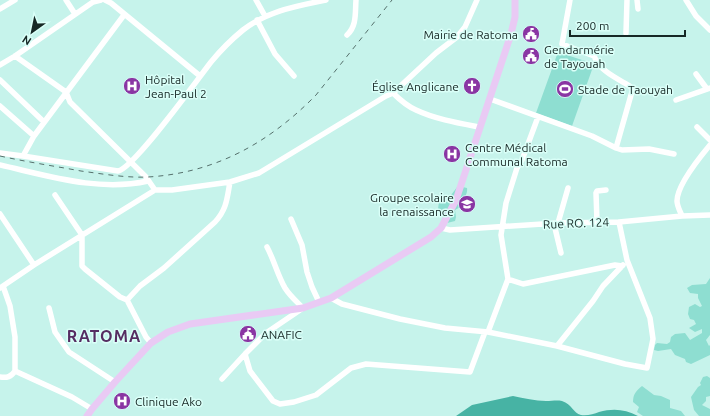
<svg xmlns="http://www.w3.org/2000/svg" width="710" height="416" font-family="Ubuntu,sans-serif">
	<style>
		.green { fill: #8eded1 }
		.water { fill: #47b3a4 }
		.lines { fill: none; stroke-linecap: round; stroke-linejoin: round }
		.minor { stroke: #fff; stroke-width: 5.5 }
		.major { stroke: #e9caf4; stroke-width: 7 }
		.rail { stroke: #55706b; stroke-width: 1; stroke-dasharray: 5 5; stroke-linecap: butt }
		.labels { text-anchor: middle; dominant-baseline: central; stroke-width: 3; stroke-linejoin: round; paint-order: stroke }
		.poi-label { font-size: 12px; fill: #162825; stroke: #dafff8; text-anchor: start }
		.street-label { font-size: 12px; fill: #162825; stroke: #dafff8 }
		.district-label { font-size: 16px; font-weight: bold; letter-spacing: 1px; fill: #562d62; stroke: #dafff8 }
	</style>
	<rect width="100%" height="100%" fill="#c6f3eb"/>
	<path class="green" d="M 558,52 L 594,64 L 572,126 L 536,113 Z
		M 458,186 L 467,188 C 468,195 463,197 464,205 L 455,210 L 456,217 L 455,221 L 447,223 L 438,209 L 439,202 L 448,202 L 451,195 Z
		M 710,278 L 710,335 L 706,340 L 709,346 L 710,345 L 710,355 L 691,364 L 686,362 L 685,359 L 675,355 L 671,349 L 658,351 L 654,350 L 655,345 L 657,343 L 667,344 L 670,342 L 671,337 L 675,334 L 685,333 L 690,340 L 702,333 L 702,329 L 695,332 L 689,328 L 696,324 L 694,320 L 690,319 L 688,314 L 689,307 L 695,304 L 700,307 L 702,306 L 698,298 L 698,294 L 690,293 L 687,288 L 692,285 L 706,284 Z
		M 707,376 L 710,378 L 710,396 L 706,397 L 706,401 L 702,405 L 710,409 L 710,416 L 699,416 L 694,410 L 691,397 L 698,387 L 701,385 L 700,383 L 703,377 Z
		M 642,386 L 654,395 L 661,396 L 670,400 L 670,408 L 681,411 L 685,416 L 643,416 L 637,412 L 639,407 L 633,402 C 633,394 636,391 642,386 Z"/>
	<path class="water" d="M 513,396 C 524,398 535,401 546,401 C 552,401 557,400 562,401 C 572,404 573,413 581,415 C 587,416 594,414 599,412 C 613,408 625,409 638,416 L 456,416 L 472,405 Z"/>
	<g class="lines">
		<path class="minor" d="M 66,0 L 75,14
			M 105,0 L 111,3 L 200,76
			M 256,0 L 265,16
			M 637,0 L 638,9
			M 686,0 L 696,16 L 710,30
			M 0,9 L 15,0
			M 257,20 L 275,54 L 294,76
			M 626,33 L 627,0
			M 347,35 C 357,26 355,13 356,0
			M 15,56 L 66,92 L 70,102 L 146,177 L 155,190
			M 0,65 L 15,56 L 93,2 L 101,0
			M 696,74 L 707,89
			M 0,80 L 44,122
			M 393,93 C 400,100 407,106 416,110 C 435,119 458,123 479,127
			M 490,99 L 592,136 L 616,148 L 633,88 C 619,79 600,72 594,56 L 562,44 L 570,0
			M 676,100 L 710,88
			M 0,106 L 34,136
			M 538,117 L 522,160 L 517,168 L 506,203 L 501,235 L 508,279 L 523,284 L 615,265 L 622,266
			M 697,127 L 710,140
			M 616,148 L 622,150 L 649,149 L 674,154
			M 0,153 L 23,156 L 34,136 L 124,15
			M 23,156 L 118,171 C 134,168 197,80 211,62 C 220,51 232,39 243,30 C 267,11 297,6 326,0
			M 0,165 C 49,176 99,192 148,181
			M 55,195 L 82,235 L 82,266 L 85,269 L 120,297 L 127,300 L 140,286 L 164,268 L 215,222 C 227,209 227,198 230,182
			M 0,214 L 34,265
			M 682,216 C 680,211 677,206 677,201 C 677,185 700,157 710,145
			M 291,219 L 302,245 L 307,272 L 312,287 L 319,302
			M 597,222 L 596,193 L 597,191 L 606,190
			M 558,223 L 568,188
			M 554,224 L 561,253
			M 441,228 L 450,230 L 558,223 L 619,222 L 682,216 L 710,215
			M 267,247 C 274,260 278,276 285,288 C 290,296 296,301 303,308 L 266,333 L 245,354 L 250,371 L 273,401 L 280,404 L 294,402 L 316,395 L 351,368 L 366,364 L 470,372 L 485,332
			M 3,286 L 10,306 L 15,337 L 15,371 L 72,397 L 92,409
			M 0,288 L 34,265 L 155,190 L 172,190 L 230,182 L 259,173 L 386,96 L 393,93 L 436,53 L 457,37 L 465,27 L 477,0
			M 331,298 L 342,304 L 400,319 L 445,328 L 488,332 L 557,346 L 625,364 L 647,368 L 653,339 L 650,318 L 627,260 L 619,222
			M 127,300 L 146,337 L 151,343
			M 49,308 L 55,332 L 69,352 L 115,382
			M 488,332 L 508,279
			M 557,346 L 593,301 L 603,286 L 623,265
			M 0,377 C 7,378 11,377 15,371
			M 222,379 L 245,354"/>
		<path class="major" d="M 87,416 L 92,409 L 115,382 L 151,343 L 168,332 L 190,324 L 303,308 L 331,298 L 431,237 L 441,228 L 456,200 L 511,34 L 515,17 L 515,0"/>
		<path class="rail" d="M 0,156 C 27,162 54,166 81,171 C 103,174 126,178 148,177 C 215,173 269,143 316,95 L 392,0"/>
	</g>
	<defs>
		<symbol id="civic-disc" viewBox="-11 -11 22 22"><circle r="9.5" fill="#8a35a3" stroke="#dafff8"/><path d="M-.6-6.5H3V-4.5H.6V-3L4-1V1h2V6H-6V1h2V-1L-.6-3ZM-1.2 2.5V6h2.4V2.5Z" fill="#fff"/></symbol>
		<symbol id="hospital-disc" viewBox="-11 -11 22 22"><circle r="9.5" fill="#8a35a3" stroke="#dafff8"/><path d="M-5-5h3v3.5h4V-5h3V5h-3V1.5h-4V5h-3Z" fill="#fff"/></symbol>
		<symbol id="church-disc" viewBox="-11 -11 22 22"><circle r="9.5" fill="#8a35a3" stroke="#dafff8"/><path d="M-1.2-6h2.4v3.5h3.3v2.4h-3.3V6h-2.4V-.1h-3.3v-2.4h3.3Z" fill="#fff"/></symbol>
		<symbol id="stadium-disc" viewBox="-11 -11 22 22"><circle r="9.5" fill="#8a35a3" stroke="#dafff8"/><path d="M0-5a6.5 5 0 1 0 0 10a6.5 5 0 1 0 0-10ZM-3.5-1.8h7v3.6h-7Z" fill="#fff"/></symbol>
		<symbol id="school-disc" viewBox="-11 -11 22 22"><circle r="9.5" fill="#8a35a3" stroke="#dafff8"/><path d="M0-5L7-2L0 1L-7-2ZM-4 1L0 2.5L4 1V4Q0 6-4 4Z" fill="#fff"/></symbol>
	</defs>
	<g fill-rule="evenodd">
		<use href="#civic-disc" x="521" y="24" width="20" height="20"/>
		<use href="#civic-disc" x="521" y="46" width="20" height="20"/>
		<use href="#hospital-disc" x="122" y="76" width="20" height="20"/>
		<use href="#church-disc" x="462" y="76" width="20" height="20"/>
		<use href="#stadium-disc" x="555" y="79" width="20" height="20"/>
		<use href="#hospital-disc" x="442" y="144" width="20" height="20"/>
		<use href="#school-disc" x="457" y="194" width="20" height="20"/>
		<use href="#civic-disc" x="238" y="324" width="20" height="20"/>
		<use href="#hospital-disc" x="112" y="391" width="20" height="20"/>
	</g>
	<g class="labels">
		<g class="poi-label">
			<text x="518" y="34" text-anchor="end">Mairie de Ratoma</text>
			<text x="544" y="49">Gendarmérie<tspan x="544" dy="14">de Tayouah</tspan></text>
			<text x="145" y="79">Hôpital<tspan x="145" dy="14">Jean-Paul 2</tspan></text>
			<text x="459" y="86" text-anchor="end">Église Anglicane</text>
			<text x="578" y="89">Stade de Taouyah</text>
			<text x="465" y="147">Centre Médical<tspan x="465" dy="14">Communal Ratoma</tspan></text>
			<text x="454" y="197" text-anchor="end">Groupe scolaire<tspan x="454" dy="14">la renaissance</tspan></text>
			<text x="261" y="334">ANAFIC</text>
			<text x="135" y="401">Clinique Ako</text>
		</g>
		<g class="street-label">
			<text transform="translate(576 223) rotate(-2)">Rue RO. 124</text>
		</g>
		<g class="district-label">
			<text x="104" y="336">RATOMA</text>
		</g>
	</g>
	<g transform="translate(32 32) rotate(213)" stroke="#dafff8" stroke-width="3" paint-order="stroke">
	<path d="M0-3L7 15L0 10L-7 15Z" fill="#162825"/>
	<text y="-6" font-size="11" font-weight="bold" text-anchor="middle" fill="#162825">N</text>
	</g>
	<path d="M570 30v6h115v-6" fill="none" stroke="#162825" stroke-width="2"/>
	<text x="576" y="30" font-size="12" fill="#162825" stroke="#dafff8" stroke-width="3" paint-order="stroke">200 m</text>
</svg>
